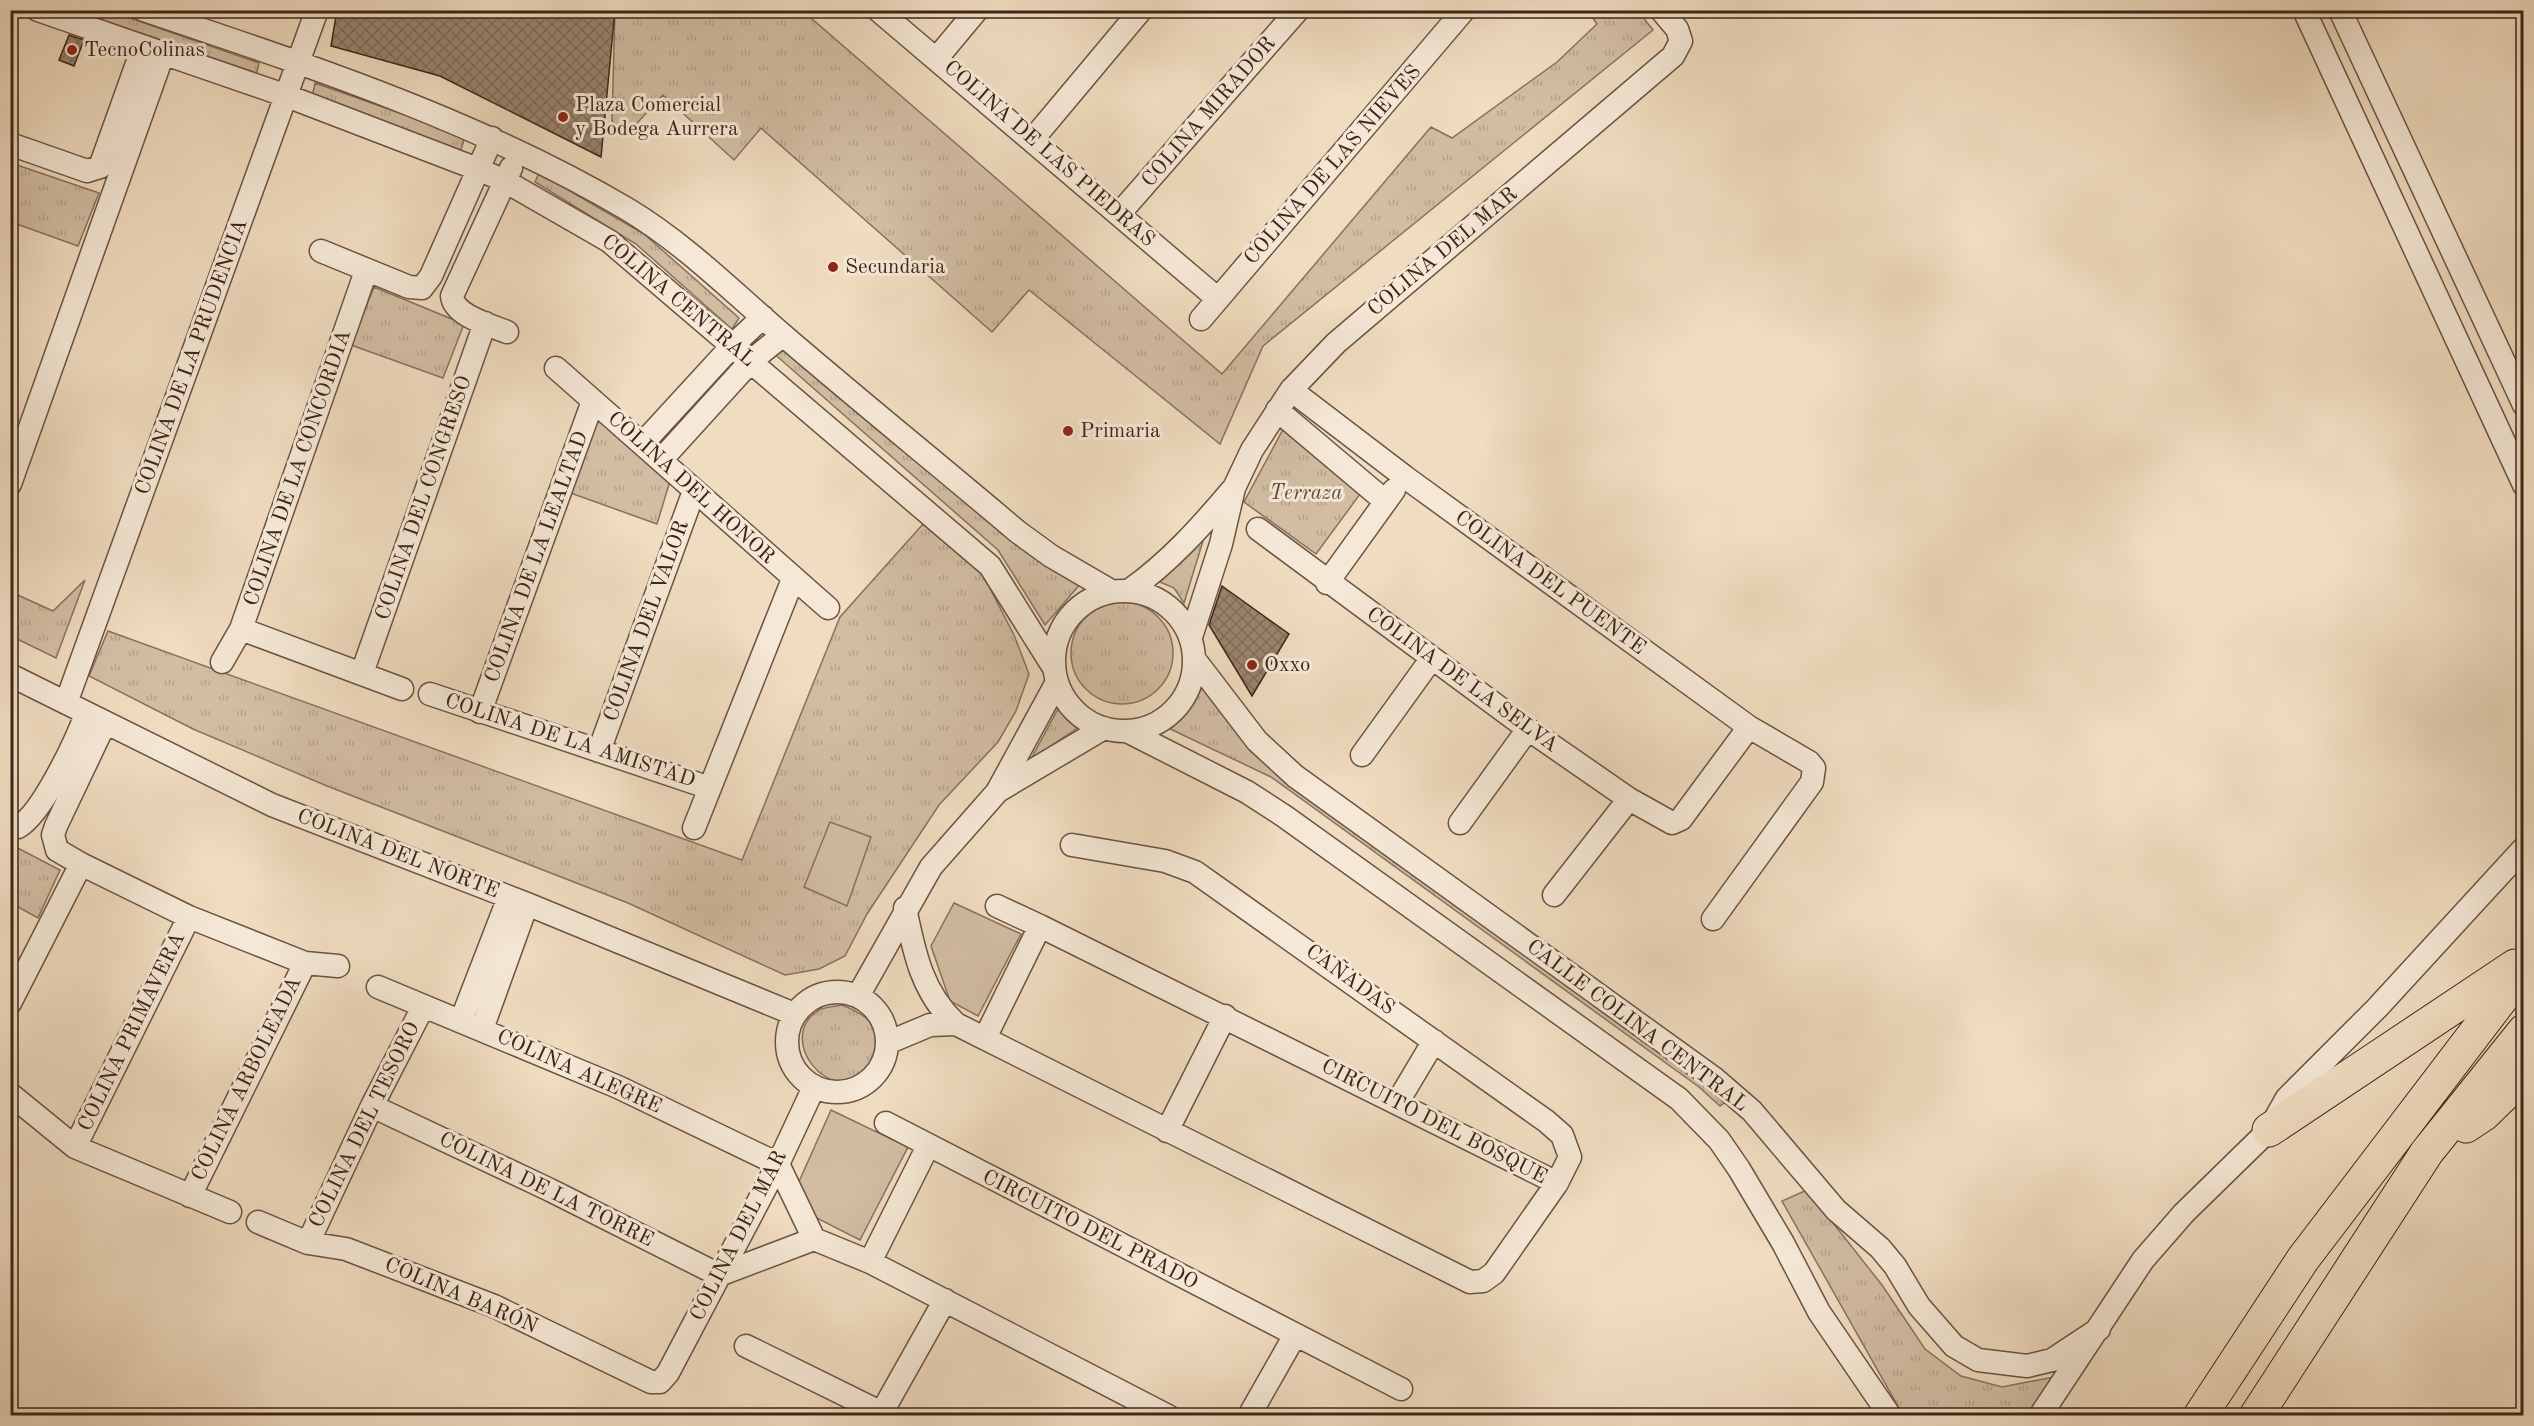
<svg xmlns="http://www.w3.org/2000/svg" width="2534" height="1426" font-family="'Old Standard TT',serif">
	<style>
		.grass { fill: url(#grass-tufts); stroke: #88715e; stroke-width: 1.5 }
		.garden { fill: #d2bda3; stroke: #88715e; stroke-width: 1.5 }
		.building { fill: url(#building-cross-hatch); stroke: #3d2518; stroke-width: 1.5 }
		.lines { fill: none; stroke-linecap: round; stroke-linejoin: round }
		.street-casing { stroke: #6a5342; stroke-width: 25 }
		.highway-casing { stroke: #3d2518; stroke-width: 35 }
		.street { stroke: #f5e8d6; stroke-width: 22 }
		.highway { stroke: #f0dcc0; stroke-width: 33 }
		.poi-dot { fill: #8f2418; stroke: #f5e8d6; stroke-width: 2 }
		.labels { text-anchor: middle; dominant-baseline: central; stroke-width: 6; stroke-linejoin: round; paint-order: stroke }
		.poi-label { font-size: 21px; fill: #3d2518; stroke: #f5e8d6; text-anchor: start }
		.street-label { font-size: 21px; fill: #3d2518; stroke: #f5e8d6 }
		.park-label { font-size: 21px; font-style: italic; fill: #624b3b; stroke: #f5e8d6 }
	</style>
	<defs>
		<pattern id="grass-tufts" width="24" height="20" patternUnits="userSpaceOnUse" patternTransform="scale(1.5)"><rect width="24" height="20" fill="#d2bda3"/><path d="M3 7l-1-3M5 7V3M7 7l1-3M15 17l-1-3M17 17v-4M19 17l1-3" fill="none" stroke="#b5a28c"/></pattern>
		<pattern id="building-cross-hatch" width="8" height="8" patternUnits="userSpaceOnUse" patternTransform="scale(1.5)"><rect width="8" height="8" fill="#9a846f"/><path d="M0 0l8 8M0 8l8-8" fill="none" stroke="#7f6c5a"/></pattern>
	</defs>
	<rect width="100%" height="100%" fill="#f0dcc0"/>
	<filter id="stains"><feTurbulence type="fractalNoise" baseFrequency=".00333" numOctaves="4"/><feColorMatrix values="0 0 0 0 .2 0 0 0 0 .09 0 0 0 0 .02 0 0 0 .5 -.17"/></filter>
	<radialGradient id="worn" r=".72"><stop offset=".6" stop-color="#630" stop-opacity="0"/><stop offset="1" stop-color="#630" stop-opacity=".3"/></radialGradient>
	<path class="grass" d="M 68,11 L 110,11 L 259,63 L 256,77 Z
		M 615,11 L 804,12 L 1222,374 L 1431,127 L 1452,138 L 1557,62 L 1597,24 L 1588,11 L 1638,11 L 1653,30 L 1263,346 L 1220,444 L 1029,290 L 992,332 L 761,128 L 734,160 L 663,95 L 627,134 L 612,121 Z
		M 315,83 L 465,136 L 461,150 L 312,97 Z
		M 11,163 L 99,193 L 78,246 L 11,222 Z
		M 539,173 L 644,234 L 739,318 L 732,329 L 636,244 L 535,182 Z
		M 374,287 L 464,324 L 443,378 L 351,345 Z
		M 780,341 L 1007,537 L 1082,582 L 1045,625 L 998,550 L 771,351 Z
		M 594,415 L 670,481 L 657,524 L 565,491 Z
		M 1287,422 L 1366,486 L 1316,554 L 1244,502 Z
		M 923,524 L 983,575 L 1014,635 L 1029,674 L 1016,711 L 998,742 L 939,805 L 867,914 L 845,956 L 819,969 L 785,975 L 628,903 L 327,786 L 193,729 L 89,676 L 108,631 L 742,860 L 840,617 Z
		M 1206,531 L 1184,603 L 1174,588 L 1151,578 Z
		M 85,580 L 56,658 L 11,636 L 11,592 L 53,611 Z
		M1071 653a51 51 0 1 1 102 0a51 51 0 1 1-102 0Z
		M 1200,680 L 1273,767 L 1730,1099 L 1720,1106 L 1699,1087 L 1271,777 L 1164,726 L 1191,705 Z
		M 1059,707 L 1079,727 L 1031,759 Z
		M 10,844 L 60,870 L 38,918 L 11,903 Z
		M 842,1005 C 862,1013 874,1020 880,1042 C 877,1051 874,1064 867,1071 C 830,1109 774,1037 819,1010 C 825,1007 835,1006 842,1005 Z
		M 1807,1190 L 1882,1285 L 1925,1349 L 1961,1376 L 2002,1387 L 2059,1376 L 2029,1415 L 1903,1415 L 1782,1201 Z"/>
	<path class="garden" d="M 830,822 L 871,837 L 847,906 L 804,887 Z
		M 954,903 L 1021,934 L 978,1016 L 950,1001 L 931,946 Z
		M 831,1110 L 908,1147 L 860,1240 L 789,1204 Z"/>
	<path class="building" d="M 337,10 L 615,10 L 601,157 L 440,76 L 331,46 Z
		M 69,35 L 84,40 L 74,66 L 59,60 Z
		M 1222,586 L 1289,634 L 1252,696 L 1209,625 Z"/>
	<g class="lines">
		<defs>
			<path id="street" d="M 38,10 L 287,96 L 480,170 L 505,181 L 609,241 L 990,566 L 1054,668
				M 144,10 C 310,66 476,120 627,209 C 684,243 734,293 784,336 C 861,402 940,466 1018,532 L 1051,556 L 1111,591
				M 878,10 L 1218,299
				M 2304,10 L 2524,485
				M 2340,10 L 2524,405
				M 937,58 L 977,10
				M 1033,139 L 1141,10
				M 10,144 L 87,171 L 100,167 L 143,47
				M 1119,214 L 1298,10
				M 321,251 L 409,287 L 422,288 L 431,276 L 492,138
				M 1201,319 L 1464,10
				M 507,332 C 490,325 454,316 452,296 L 511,168
				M 556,368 L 828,608
				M 1291,390 L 1405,477 L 1749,727 L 1809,762 L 1814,768 L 1812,782 L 1713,919
				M 1277,410 L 1385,501
				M 643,443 L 733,345 L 763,317
				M 661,460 L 751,361 L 783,335
				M 10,484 L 163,54
				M 1258,529 L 1528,729 L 1629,799 L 1672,823 L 1681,819 L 1749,727
				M 1327,583 L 1394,490
				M 1130,590 C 1169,562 1200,528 1231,491
				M1054 661a70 70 0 1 1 140 0a70 70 0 1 1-140 0Z
				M 241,629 L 402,689
				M 1191,637 L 1221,544 L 1234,488 L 1252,450 L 1291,390 L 1336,343 L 1673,56 L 1681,41 L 1677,29 L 1661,10
				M 1195,660 L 1257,741 L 1295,776 L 1715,1079 L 1752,1111 L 1836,1210 L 1880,1248 L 1895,1266 L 1919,1306 L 1954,1346 L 1978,1360 L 2027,1366 L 2052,1360 L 2099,1329
				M 222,662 L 241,629 L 366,271
				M 362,673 L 485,323
				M 10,675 L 272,805 L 527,904 L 794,1014
				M 430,694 L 710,788
				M 66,703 L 317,10
				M 480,712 L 593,401
				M 105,723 L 56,826 L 53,835 L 57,850 L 81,864 L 189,917 L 305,963 L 338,966
				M 1127,731 L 1247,792 L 1284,816 L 1679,1099 L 1719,1140 L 1739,1169 L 1783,1243 L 1819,1312 L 1890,1416
				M 599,751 L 694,491
				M 1362,755 L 1432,658
				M 998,791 L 1104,728
				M 1460,823 L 1528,729
				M 10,826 L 18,827 C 42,814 76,741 86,714
				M 694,828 L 793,579
				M 1554,895 L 1629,799
				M 997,906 L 1040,926
				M 905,908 C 914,952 922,993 956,1024 L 1470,1282 L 1483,1281 L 1494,1273 L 1557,1183 L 1570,1157 L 1562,1135 L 1546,1121 L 1195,872 L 1165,861 L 1072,845
				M 378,987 L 618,1087 L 778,1164 L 814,1239 L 870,1262 L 1168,1416
				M787 1042a50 50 0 1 1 100 0a50 50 0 1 1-100 0Z
				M 858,996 L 931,867 L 997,792 L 1057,682
				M 10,1003 L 81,864
				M 461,1021 L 509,897
				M 482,1029 L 527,904
				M 985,1038 L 1040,926 L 1557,1183
				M 887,1043 L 930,1025 L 956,1024
				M 10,1094 L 75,1147 L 230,1212
				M 1397,1103 L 1434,1041
				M 372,1106 L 550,1190 L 719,1275 L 814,1239
				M 886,1123 L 1401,1389
				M 1167,1131 L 1225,1016
				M 75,1147 L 189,917
				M 190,1196 L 305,963
				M 258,1222 L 308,1243 L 346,1249 L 494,1306 L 651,1382 L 660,1382 L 668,1373 L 778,1164 L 814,1087
				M 308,1243 L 372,1106 L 423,1007
				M 870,1262 L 928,1146
				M 746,1346 L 888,1416
				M 882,1412 L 945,1300
				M 1249,1416 L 1295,1335
				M 2040,1416 L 2143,1260 L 2184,1213 L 2269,1130 L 2287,1098 L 2377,1008 L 2524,848"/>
			<path id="highway" d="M 2466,1126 L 2484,1114 L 2524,1075
				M 2269,1130 L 2515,966
				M 2200,1416 L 2303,1259 L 2524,969
				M 2256,1416 L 2427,1152 L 2524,1031"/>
		</defs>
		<use href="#street" class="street-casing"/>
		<use href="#highway" class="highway-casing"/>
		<use href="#street" class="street"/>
		<use href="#highway" class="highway"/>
	</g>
	<g class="poi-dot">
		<circle cx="72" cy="50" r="6"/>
		<circle cx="563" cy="117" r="6"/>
		<circle cx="833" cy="267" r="6"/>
		<circle cx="1068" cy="431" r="6"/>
		<circle cx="1252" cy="665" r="6"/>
	</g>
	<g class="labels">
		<g class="poi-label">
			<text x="84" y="50">TecnoColinas</text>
			<text x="575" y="105">Plaza Comercial<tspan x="575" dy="24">y Bodega Aurrera</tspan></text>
			<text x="845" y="267">Secundaria</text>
			<text x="1080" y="431">Primaria</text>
			<text x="1264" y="665">Oxxo</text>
		</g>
		<g class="street-label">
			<text transform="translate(1209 112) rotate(-49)">COLINA MIRADOR</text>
			<text transform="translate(1049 154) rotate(41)">COLINA DE LAS PIEDRAS</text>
			<text transform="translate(1333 165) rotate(-49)">COLINA DE LAS NIEVES</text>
			<text transform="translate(1443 252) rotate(-40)">COLINA DEL MAR</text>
			<text transform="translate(678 301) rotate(40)">COLINA CENTRAL</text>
			<text transform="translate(192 357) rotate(-70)">COLINA DE LA PRUDENCIA</text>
			<text transform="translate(298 468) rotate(-71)">COLINA DE LA CONCORDIA</text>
			<text transform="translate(691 488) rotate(42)">COLINA DEL HONOR</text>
			<text transform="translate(424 498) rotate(-71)">COLINA DEL CONGRESO</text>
			<text transform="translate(537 557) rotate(-70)">COLINA DE LA LEALTAD</text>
			<text transform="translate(1550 583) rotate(36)">COLINA DEL PUENTE</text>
			<text transform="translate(647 621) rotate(-70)">COLINA DEL VALOR</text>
			<text transform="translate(1462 680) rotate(36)">COLINA DE LA SELVA</text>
			<text transform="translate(570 741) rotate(18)">COLINA DE LA AMISTAD</text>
			<text transform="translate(398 854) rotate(21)">COLINA DEL NORTE</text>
			<text transform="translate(1350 980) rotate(36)">CAÑADAS</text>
			<text transform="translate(1637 1026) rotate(37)">CALLE COLINA CENTRAL</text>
			<text transform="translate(132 1032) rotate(-64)">COLINA PRIMAVERA</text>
			<text transform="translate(579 1072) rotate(24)">COLINA ALEGRE</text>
			<text transform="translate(247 1079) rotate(-64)">COLINA ARBOLEADA</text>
			<text transform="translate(1434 1122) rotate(27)">CIRCUITO DEL BOSQUE</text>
			<text transform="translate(365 1125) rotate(-64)">COLINA DEL TESORO</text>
			<text transform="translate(546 1190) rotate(26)">COLINA DE LA TORRE</text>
			<text transform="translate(1090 1230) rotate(27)">CIRCUITO DEL PRADO</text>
			<text transform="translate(739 1236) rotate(-63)">COLINA DEL MAR</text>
			<text transform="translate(461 1296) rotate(23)">COLINA BARÓN</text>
		</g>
		<g class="park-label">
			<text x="1306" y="493">Terraza</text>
		</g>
	</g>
	<rect width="2534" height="1426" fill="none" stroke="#f0dcc0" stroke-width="36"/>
	<rect x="12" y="12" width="2510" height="1402" fill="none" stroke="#3d2518" stroke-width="3"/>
	<rect x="18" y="18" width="2498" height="1390" fill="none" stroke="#3d2518" stroke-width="1.5"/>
	<rect width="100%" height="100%" filter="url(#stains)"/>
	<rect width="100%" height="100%" fill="url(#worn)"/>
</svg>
